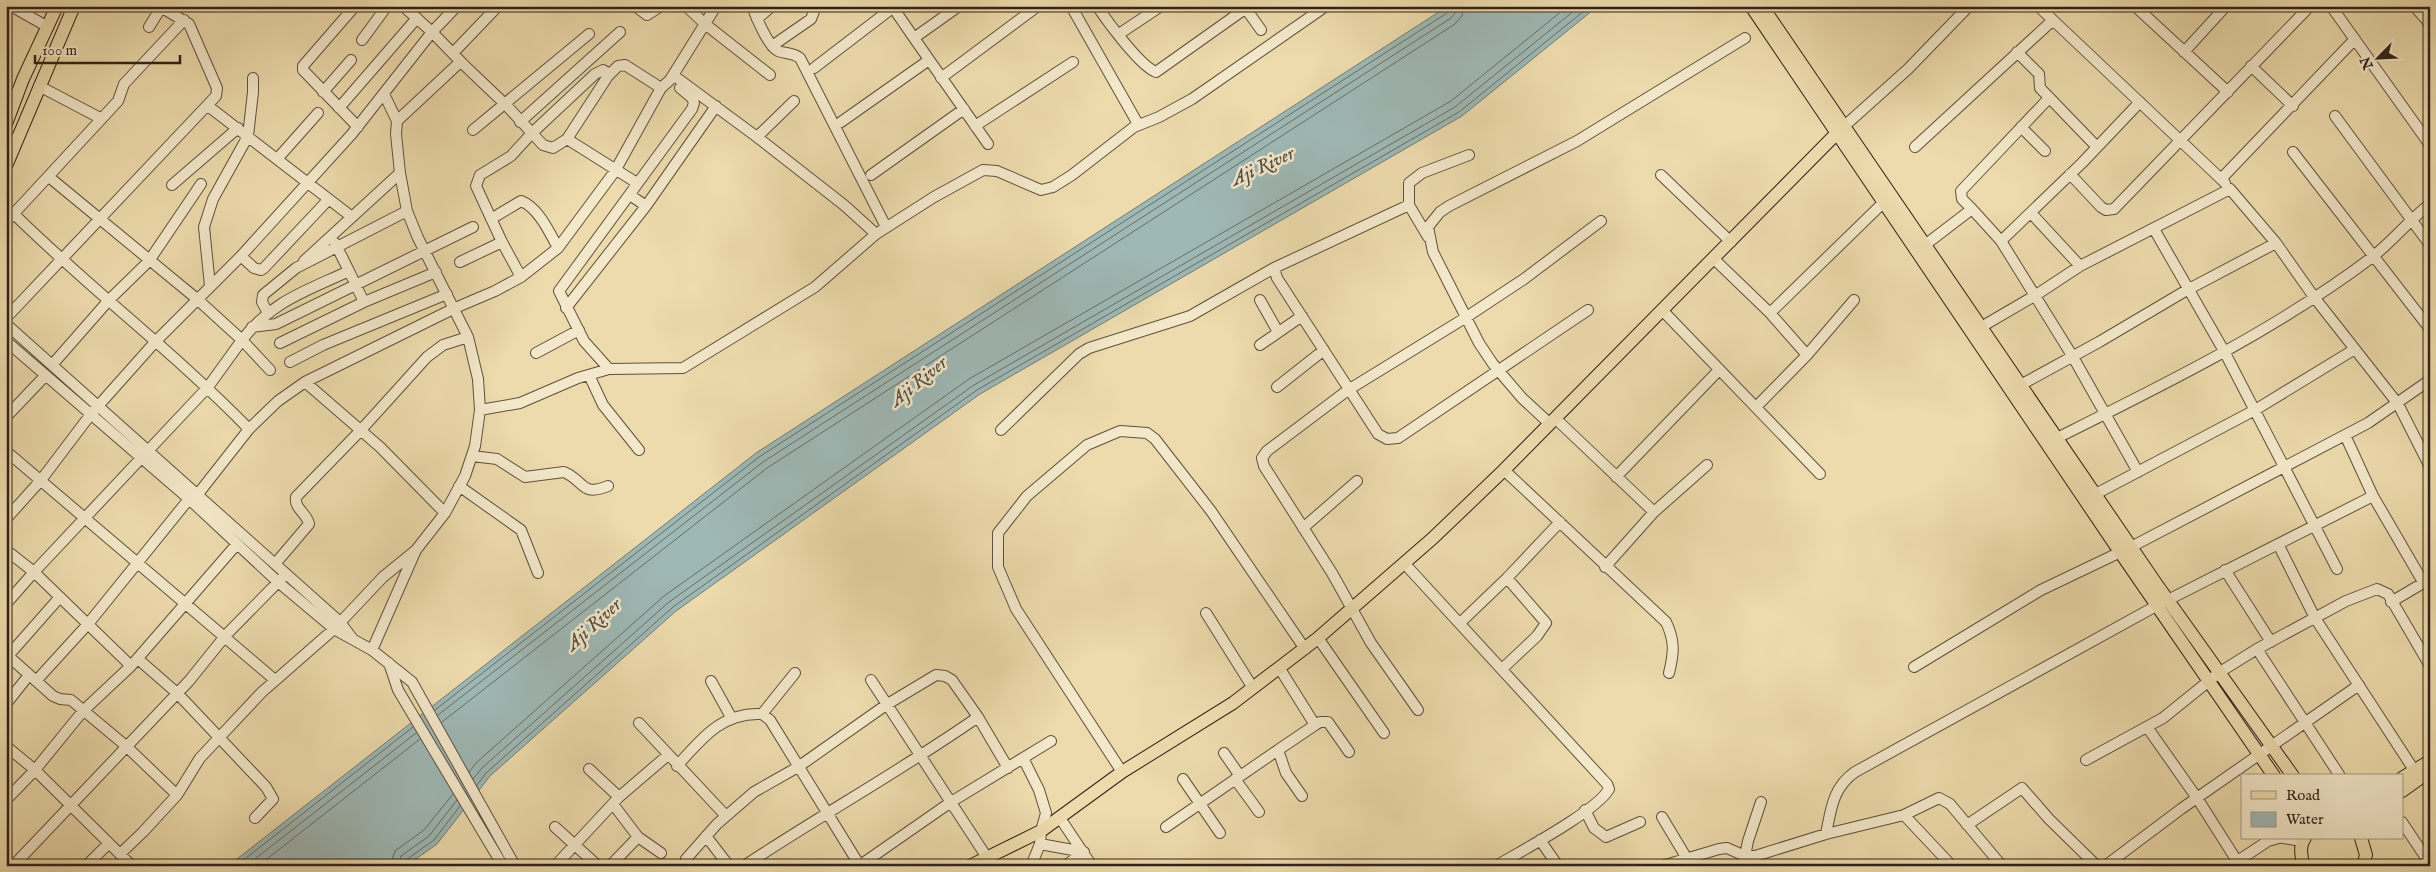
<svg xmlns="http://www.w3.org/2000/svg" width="2436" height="872" font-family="'IM FELL English',serif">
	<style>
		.water { fill: #9eb8b5; stroke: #727c76 }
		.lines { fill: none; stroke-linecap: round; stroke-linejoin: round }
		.shore { stroke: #676d66; stroke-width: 1 }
		.minor-casing { stroke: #5f503d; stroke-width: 12 }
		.major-casing { stroke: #302218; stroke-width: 14 }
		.minor { stroke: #f3e8ca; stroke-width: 10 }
		.major { stroke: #eddbad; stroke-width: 12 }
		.labels { text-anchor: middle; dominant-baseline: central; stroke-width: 5; stroke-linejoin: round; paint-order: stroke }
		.water-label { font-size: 19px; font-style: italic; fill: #514f47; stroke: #f3e8ca }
	</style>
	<rect width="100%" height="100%" fill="#eddbad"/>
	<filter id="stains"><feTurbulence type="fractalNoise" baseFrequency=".004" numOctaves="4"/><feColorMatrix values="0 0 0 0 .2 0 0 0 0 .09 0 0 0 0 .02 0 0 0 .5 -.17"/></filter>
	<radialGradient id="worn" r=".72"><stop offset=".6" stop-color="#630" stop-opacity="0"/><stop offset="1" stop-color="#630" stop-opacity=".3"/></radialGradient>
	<path class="water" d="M 1448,6 L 1598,6 L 1462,116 L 980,394 L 676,611 L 490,776 L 437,844 L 406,866 L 228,866 L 756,453 Z"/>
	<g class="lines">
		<path class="shore" d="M 435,710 L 759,457 L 1447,13 L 1450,6
			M 438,715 L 763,462 L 1451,18 L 1455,13 L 1456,6
			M 442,722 L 767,468 L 1455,24 L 1462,16 L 1464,6
			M 469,772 L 477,762 L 664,596 L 969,379 L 1451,101 L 1568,6
			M 473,779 L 482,768 L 669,602 L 974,385 L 1455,107 L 1580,6
			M 477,785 L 486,773 L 673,607 L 977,390 L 1459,112 L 1590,6
			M 236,866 L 413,727
			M 246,866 L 416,733
			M 258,866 L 420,739
			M 390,866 L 395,851 L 424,830 L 453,794
			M 398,866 L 401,856 L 429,836 L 457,800
			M 404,866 L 406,860 L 434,840 L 460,806"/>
		<defs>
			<path id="minor" d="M 11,6 L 48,27
				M 355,6 L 303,66 L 303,70 L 358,127
				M 403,6 L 432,32 L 457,6
				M 635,6 L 647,15 L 661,6
				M 686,6 L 705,24 L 770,75
				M 752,6 C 756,17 768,46 778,51 C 786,54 792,52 800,58 L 886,227
				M 892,6 L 914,38
				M 959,6 L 914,38 L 988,144
				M 1071,6 L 1138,124
				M 1097,6 C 1107,21 1140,66 1156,72 L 1249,6
				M 1244,6 L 1261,30
				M 2038,6 L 2221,179
				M 2135,6 L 2228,92
				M 2331,6 L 2430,145
				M 2414,6 L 2430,24
				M 757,19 L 772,6
				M 149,27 L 162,6
				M 1119,34 L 1161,6
				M 362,40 L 387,6
				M 772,46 L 811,19 L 816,6
				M 2017,52 L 2039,74 L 2040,88 L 2097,147
				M 2184,52 L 2226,6
				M 453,53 L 498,6
				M 2251,66 L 2293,106
				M 814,68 L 895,6
				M 673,75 L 757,137 L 844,205 L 876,234 L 934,197 L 983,170 L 997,171 L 1041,190 L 1053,187 L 1072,175 L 1134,127 L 1159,117 L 1192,99 L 1326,6
				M 941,78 L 1038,6
				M 39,86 L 100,118
				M 323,92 L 351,60
				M 384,94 L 397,121
				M 208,106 L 352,217 L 400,173
				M 339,108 L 417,18
				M 2335,116 L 2430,245
				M 520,122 L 620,32
				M 841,122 L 929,60
				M 975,126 L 1073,62
				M 2021,127 L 2045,151
				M 473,130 L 589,34
				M 1840,130 L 1908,69 L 1969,6
				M 757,137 L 794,101
				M 567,139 L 608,76 L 618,66 L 625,65 L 661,88
				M 1915,147 L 2053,20
				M 2293,152 L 2430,329
				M 278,158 L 318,113
				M 2070,174 L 2101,207 L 2106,210 L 2114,209 L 2310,6
				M 871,175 L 964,109
				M 1661,175 L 1731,242
				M 2225,183 L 2221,179 L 2355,39
				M 172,185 L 238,128
				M 630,195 L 646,206 L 716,106
				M 1409,205 L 1274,268 L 1277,278 L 1378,434 L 1387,439 L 1398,438 L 1588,310
				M 1972,209 L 1962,199 L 1961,191 L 2049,98
				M 2031,213 L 2080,266
				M 15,215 C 90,289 175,353 249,429
				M 491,219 L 521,201 C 538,207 550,233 558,248
				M 6,222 L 118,101 L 124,84 L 184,20
				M 2154,229 L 2224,351 L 2337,569
				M 1428,237 L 1409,205 L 1409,183 L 1422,173 L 1469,155
				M 2001,241 L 2073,357 L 2138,472
				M 502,242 L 476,186 L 480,175 L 511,156 L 532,133 L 595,74 L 603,70 L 610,74
				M 335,243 L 349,271
				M 1921,248 L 1972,209 L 2001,241 L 2082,163 L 2140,102
				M 241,256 L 254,268 L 261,270 L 264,268 L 328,200
				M 1714,259 L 1770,313 L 1807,355
				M 304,261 L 352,217
				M 460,262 L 502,242 L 521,277
				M 210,286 L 204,227 L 213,199 L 248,136 L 253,92 L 253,78
				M 1260,300 L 1278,332
				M 566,308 L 646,206
				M 1663,311 L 1820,474
				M 268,313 L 262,302 L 263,295 L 296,268 L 407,211
				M 1770,313 L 1884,202
				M 6,318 L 216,96 L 217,88 L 189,24 L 159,6
				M 6,324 L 340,622 L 352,638
				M 252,327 L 276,324 L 473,227
				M 1976,330 L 2036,295 L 2080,266 L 2230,189 L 2276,243 L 2314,297 L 2398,404 L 2430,467
				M 6,341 L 189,499 L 278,582 L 334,629 L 372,650 L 412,682 L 515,866
				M 280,343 L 364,302 L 436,272
				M 1260,345 L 1302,316
				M 536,353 L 579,330
				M 290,362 L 323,345 L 447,294
				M 52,365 L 109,300 L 149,261 L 201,184
				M 609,369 L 584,341 L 559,291 L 692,109 L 694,103 L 692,98 L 680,88
				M 270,370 L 242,340 C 272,301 306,291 349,271 L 364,302
				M 589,375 L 603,405 L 639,450
				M 305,382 L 380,447 L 445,513
				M 1277,387 L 1324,350
				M 2015,388 L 2099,342 L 2187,290 L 2276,243
				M 1756,407 L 1807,355 L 1854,300
				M 480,410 L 520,403 L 578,378 L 609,369 L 683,368 L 815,287 L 876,234
				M 6,417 L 45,376
				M 1556,419 L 1654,512
				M 1550,424 L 1522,398 L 1493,364 L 1479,343 L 1433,252 L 1428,227 L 1440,212 L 1449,206 L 1577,141 L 1745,38
				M 1001,430 L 1079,354 L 1089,348 L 1190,316 L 1274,268
				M 2345,435 L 2373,496 L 2423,582
				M 2051,441 C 2161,386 2273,332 2371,258 C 2392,242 2409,220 2430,204
				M 6,451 L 275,680
				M 472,456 L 497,459 L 525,477 L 564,472 C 585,481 581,497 608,486
				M 1504,470 L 1666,622 C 1675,641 1674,653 1669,673
				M 1616,477 L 1719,370
				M 459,486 L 521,530 L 538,573
				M 2090,497 L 2255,410 L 2355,349
				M 6,519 L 41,480 L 91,414 L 156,341 L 241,256 L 351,135 L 432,32 L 463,64
				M 1303,528 L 1357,481
				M 2278,544 L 2315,618 L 2414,770
				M 6,550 L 34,572 L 131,666
				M 1404,563 L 1607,784 L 1609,789 C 1597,811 1521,851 1496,866
				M 275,564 L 309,524 C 307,513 294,509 296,497 L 361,430 L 427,357 L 443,345 L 468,337
				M 1605,567 L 1654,512 L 1707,465
				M 2225,570 L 2271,642
				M 2391,602 L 2430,579
				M 6,604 L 34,572 L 208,387 L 242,340 L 197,299 L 49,177
				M 1206,613 L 1253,688
				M 1460,623 L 1507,578 L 1560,522
				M 1318,638 L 1384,733
				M 2257,649 L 2340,776
				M 372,650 L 416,550 L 445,513 L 465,476 L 475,446 L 480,410 L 478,379 L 468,337 L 418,238 L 407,211 L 400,173 L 396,134 L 397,121 L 458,64 L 463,64 L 506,105 L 543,145 L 553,148 L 567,139 L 637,183
				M 6,654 L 53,696 L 60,699 L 71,700 L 126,746 L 177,795
				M 8,656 L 60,597
				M 138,659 L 177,693 L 266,787 L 273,799 L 255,818
				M 389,663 L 398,690 L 503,866
				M 1914,667 L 2041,590 L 2131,547 L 2368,423 L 2430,380
				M 1280,669 L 1315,725 L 1278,750 L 1286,773 L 1302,796
				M 1502,669 L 1537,636 L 1546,623 L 1507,578
				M 871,680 L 986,856
				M 36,681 L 88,624 L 189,499 L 198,494 L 249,429 L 278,401 L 305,382 L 455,308 L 495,291 L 521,277 L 558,248 L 615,171 L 661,88 L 670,80 L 716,6
				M 711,681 L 731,717
				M 6,704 L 29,675
				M 1418,710 L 1371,643 L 1332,573 L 1264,466 L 1262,458 L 1267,451 L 1348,390 L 1465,318 L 1524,279 L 1601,221
				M 762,714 L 795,673
				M 639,723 L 726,816
				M 1315,725 L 1320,722 L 1328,722 L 1349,752
				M 2147,727 L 2197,798 L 2237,861
				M 6,746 L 35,770 L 132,866
				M 1224,753 L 1240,776
				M 1023,758 L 1039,790 L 1046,813 L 1041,831 L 1040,844 L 1031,866
				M 2086,760 L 2163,718 L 2220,672 L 2257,649 L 2346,601 L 2377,589 L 2388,594 L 2430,666
				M 677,766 C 702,738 722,712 762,714 L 770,720 L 860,866
				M 589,769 L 619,797
				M 1122,772 L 1016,609 L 998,567 L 998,533 L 1027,496 L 1087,445 L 1120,431 L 1147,433 L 1155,439 L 1211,511 L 1305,649
				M 1183,779 L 1220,833
				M 1235,779 L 1259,812
				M 6,800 L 35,770 L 83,711 L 131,666 L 237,544
				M 613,804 L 638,837 L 661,853
				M 1585,810 L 1594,828 L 1606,837 L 1640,822
				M 1904,815 L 1952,866
				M 1662,817 L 1686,857
				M 1060,818 L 1092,866
				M 2402,822 L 2430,864
				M 1967,825 L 2022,788 L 2049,819 L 2097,866
				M 555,827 L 598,866
				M 1166,827 L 1278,750
				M 1826,834 C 1831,809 1833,787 1855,772 L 2156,606 L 2373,496
				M 706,836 L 729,866
				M 2283,838 L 2302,841
				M 1540,840 L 1558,866
				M 1040,844 L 1084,852
				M 120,854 L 143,832 L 177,795 L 200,758 L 262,692 L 334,629 L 383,577 L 415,551
				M 686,859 L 717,824 L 754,792 L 798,767 L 886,705 L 936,675 L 945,676 L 952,680 L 978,717 L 1008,768
				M 13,866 L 189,681 L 226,635 L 282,578
				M 86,866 L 109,843
				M 555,866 L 619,797 L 668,755
				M 610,866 L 638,837
				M 744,866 C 821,815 902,770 978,717
				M 859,866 L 951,802 L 1051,741
				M 1065,866 L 1084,852
				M 1662,866 L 1719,849 L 1727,848 L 1745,856 L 1755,856 L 1826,834 L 1904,815 L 1939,798 L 1950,804 L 2002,866
				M 1743,866 L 1748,841 L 1761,802
				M 2105,866 L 2181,809 L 2359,685
				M 2230,866 L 2268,841 L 2279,838"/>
			<path id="major" d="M 1751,6 L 2120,552 L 2274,776
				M 1762,6 L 2157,585 L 2293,776
				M 6,124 L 23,79 L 57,6
				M 6,166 L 74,6
				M 2402,778 L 2430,761
				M 2402,791 L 2430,771
				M 2361,838 L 2366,855 L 2363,866
				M 970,866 L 1041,831 L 1122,772 L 1233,703 L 1318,638 L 1433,538 L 1504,470 L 1837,133
				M 2304,866 C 2301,858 2299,845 2305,838"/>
		</defs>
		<use href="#minor" class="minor-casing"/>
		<use href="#major" class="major-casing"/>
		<use href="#minor" class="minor"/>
		<use href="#major" class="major"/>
	</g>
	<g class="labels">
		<g class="water-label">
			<text transform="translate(1263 167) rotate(-25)">Aji River</text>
			<text transform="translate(919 382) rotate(-39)">Aji River</text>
			<text transform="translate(594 625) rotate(-42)">Aji River</text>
		</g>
	</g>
	<rect width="2436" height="872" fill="none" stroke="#eddbad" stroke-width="25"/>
	<rect x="8" y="8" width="2421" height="857" fill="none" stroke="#302218" stroke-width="2.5"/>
	<rect x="12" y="12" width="2411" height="847" fill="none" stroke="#302218"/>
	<rect x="2241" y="774" width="162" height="65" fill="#f3e8ca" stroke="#a59983"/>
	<rect x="2251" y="791" width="25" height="8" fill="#eddbad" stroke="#a59983"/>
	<text x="2286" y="800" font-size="15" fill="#302218">Road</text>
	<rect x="2251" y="812" width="25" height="15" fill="#9eb8b5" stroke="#a59983"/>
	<text x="2286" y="824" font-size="15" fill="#302218">Water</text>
	<g transform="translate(2378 58) rotate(246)" stroke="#f3e8ca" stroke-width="4" paint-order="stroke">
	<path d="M0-4L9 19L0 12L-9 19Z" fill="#302218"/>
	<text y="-8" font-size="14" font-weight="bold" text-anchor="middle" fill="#302218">N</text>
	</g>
	<path d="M35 55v8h145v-8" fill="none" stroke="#302218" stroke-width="2.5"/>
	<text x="42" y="55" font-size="15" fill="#302218" stroke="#f3e8ca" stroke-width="4" paint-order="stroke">100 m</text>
	<rect width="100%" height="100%" filter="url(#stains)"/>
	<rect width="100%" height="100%" fill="url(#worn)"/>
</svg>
